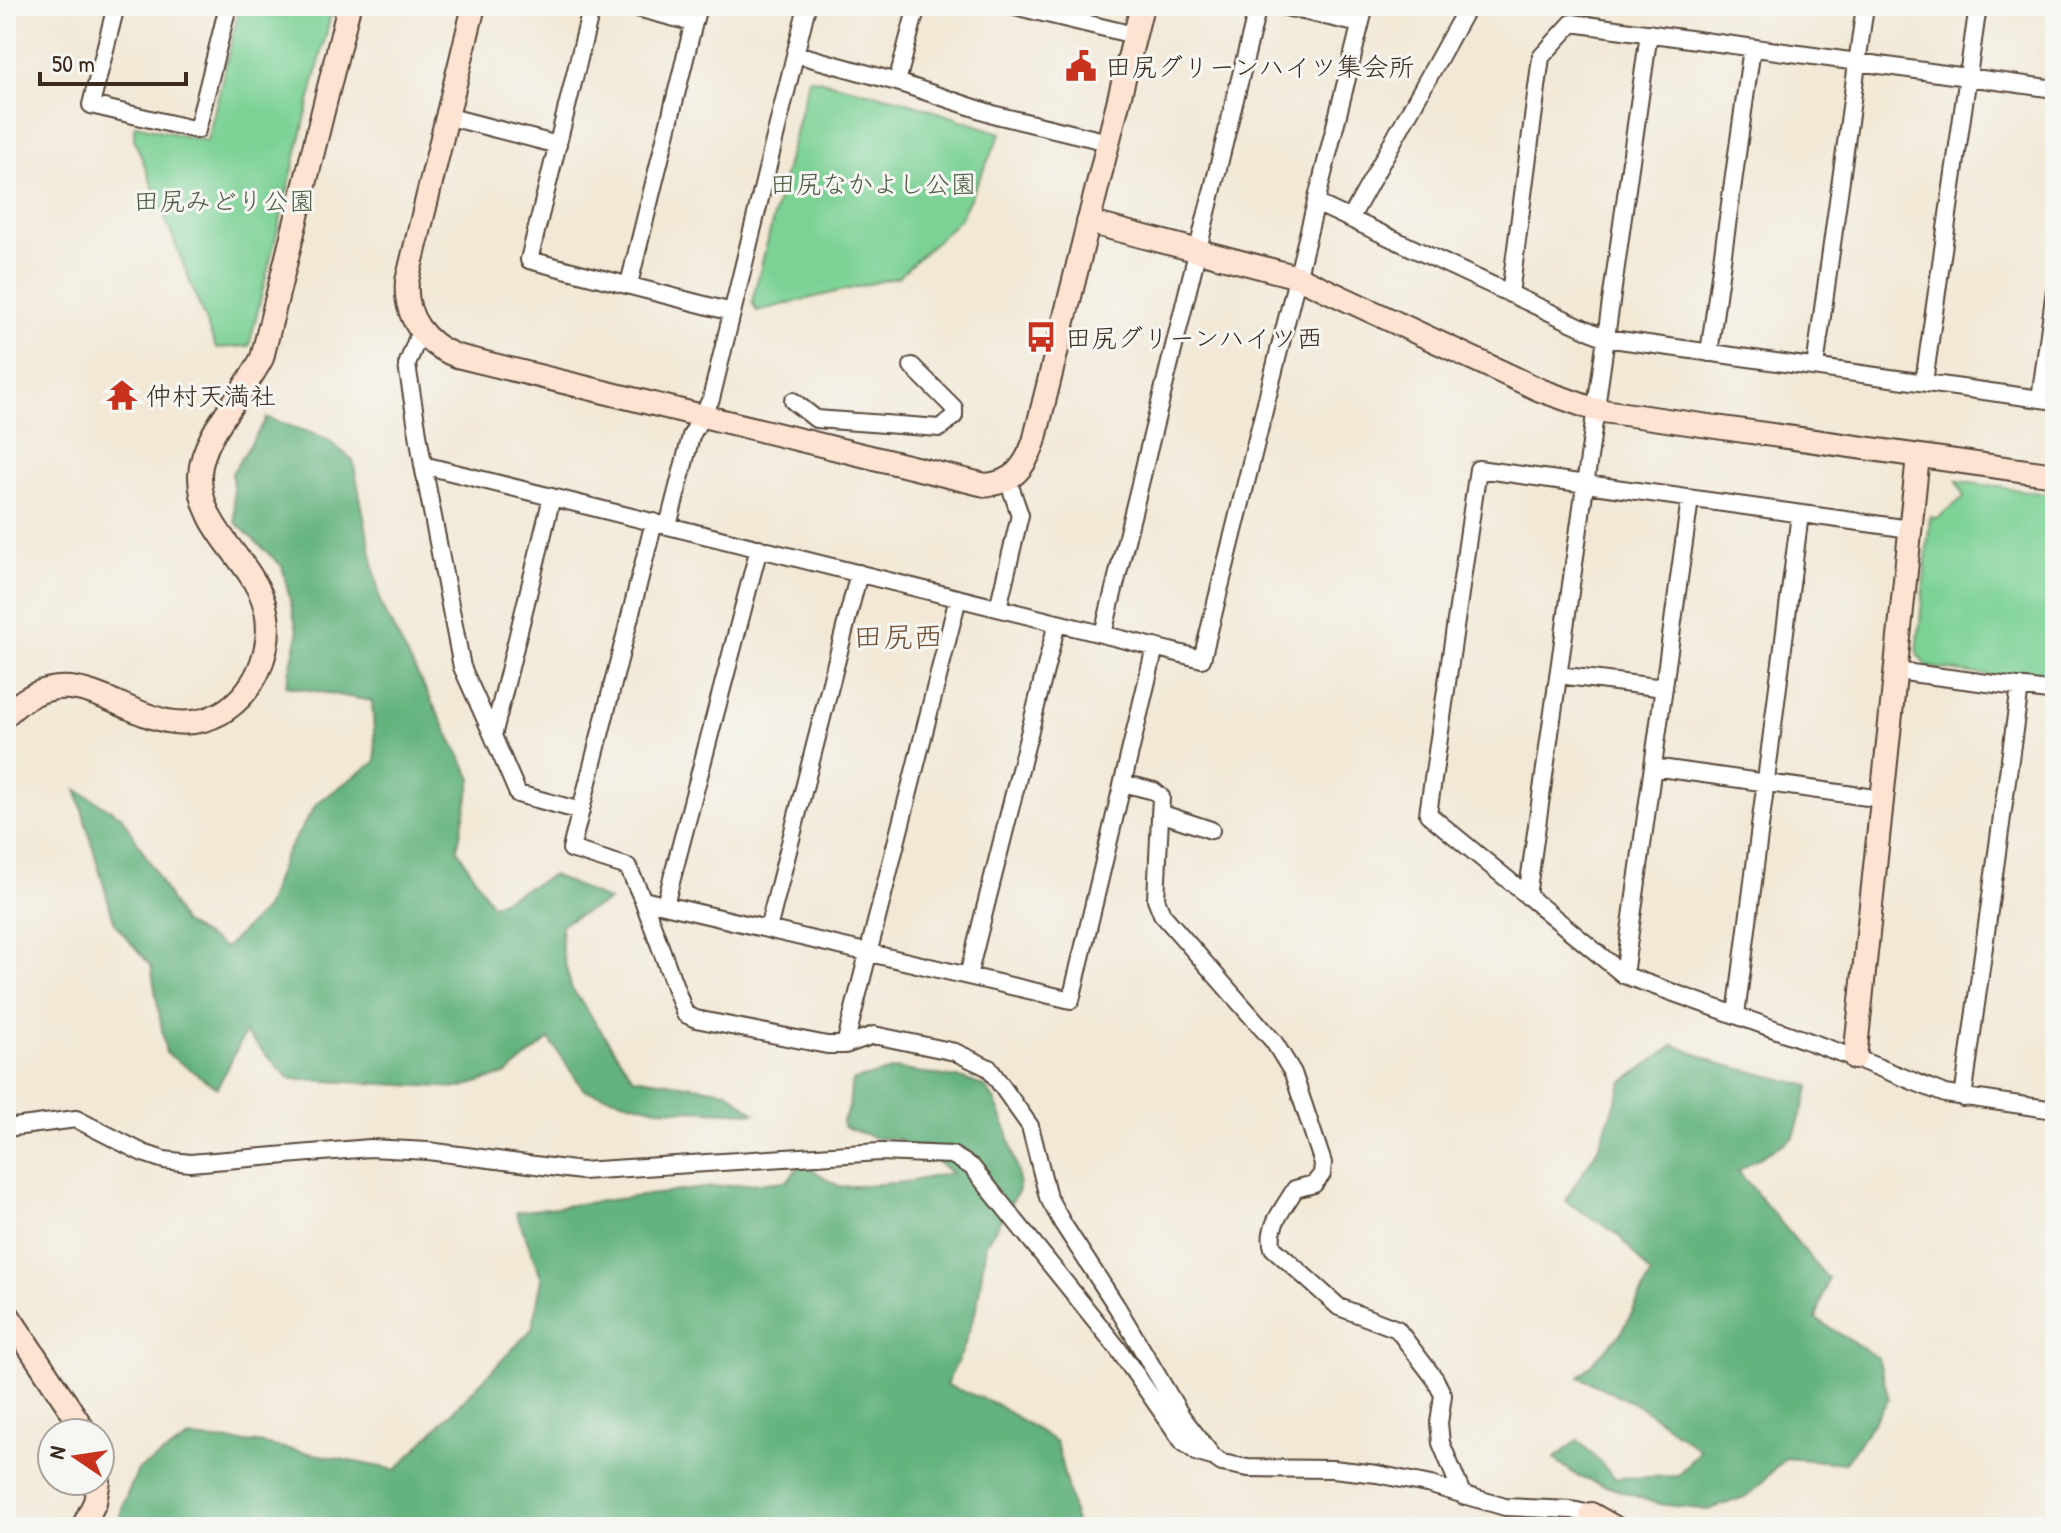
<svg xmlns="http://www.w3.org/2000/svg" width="2061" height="1533" font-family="'Patrick Hand','Klee One',sans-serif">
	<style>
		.green { fill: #7bd195; stroke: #5b7e5a; stroke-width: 2 }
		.forest { fill: #64b37e; stroke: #506e4e; stroke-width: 2 }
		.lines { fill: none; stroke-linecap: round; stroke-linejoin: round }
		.street-casing { stroke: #564639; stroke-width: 20 }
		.secondary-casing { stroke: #564639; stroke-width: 26 }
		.street { stroke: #fff; stroke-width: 16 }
		.secondary { stroke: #fee3d2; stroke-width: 22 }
		.labels { text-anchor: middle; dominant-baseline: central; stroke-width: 6; stroke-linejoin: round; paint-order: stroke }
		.poi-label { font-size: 26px; fill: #3b2a1e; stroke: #f6f6f2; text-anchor: start }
		.park-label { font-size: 26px; fill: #4e5c42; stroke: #f6f6f2 }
		.quarter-label { font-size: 30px; fill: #735236; stroke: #f6f6f2 }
	</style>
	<rect width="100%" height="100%" fill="#f6f6f2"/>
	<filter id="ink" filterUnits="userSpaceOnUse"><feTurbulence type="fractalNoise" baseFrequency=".0125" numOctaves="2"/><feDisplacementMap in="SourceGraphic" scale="16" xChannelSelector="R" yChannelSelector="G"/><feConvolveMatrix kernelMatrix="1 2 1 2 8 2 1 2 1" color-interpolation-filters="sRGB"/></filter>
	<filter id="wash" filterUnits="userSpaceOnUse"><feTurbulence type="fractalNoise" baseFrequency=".006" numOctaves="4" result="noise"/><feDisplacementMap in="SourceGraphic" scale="32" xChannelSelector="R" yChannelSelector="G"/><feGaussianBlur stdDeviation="1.8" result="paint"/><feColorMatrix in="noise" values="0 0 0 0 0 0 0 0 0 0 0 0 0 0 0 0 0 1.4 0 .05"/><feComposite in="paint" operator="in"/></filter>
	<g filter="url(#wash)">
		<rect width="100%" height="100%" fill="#f2e8d5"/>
		<path class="green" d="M 240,6 L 333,6 L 249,346 L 216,348 L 134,138 L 135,125 L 207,141 Z
			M 809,78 L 901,100 L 1001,133 L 960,219 L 898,277 L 757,311 L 752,302 Z
			M 1957,481 L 2055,495 L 2055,684 L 1927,667 L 1917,654 L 1930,517 L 1938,518 L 1964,497 Z"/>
		<path class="forest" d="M 267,418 L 325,438 L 353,460 L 381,605 L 472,779 L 457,849 L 492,905 L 553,875 L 609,901 L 561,924 L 562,951 L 571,987 L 633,1077 L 727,1091 L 755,1113 L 657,1109 L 584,1090 L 549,1039 L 507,1074 L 459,1088 L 290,1079 L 245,1033 L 217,1088 L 166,1053 L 151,966 L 115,924 L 76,789 L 122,817 L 154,869 L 182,922 L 225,948 L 265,909 L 284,857 L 317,803 L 376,761 L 372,701 L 286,686 L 298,634 L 282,566 L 235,522 L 232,473 Z
			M 1674,1045 L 1721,1064 L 1810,1086 L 1794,1137 L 1738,1171 L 1828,1279 L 1816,1319 L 1878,1358 L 1889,1399 L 1845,1463 L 1785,1458 L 1750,1495 L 1709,1510 L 1659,1504 L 1579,1477 L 1554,1459 L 1578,1440 L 1615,1478 L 1678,1476 L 1700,1450 L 1640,1406 L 1579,1377 L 1622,1332 L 1651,1275 L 1619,1235 L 1565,1201 L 1598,1148 L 1623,1082 Z
			M 896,1069 L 964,1079 L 985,1087 L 995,1101 L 1007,1131 L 1018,1173 L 1019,1190 L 986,1244 L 977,1307 L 962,1352 L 946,1385 L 994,1403 L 1056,1442 L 1077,1527 L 117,1527 L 124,1501 L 138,1470 L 189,1438 L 258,1443 L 396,1470 L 532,1329 L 542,1279 L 516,1212 L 711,1187 L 787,1181 L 802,1163 L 840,1187 L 906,1182 L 952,1173 L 924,1152 L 897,1139 L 876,1138 L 844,1127 L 842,1122 L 849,1108 L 851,1086 L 854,1080 Z"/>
	</g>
	<g filter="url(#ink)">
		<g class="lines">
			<defs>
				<path id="street" d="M 116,6 L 91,105 L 197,130 L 228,6
					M 592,6 L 529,260 L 732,312
					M 630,6 L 694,23
					M 1014,6 L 1134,35
					M 1281,6 L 1360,24
					M 796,54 L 897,82 L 996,115 L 1108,142
					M 897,82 L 917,6
					M 446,116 L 558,145
					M 1316,203 L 1605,338 L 2055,401
					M 1350,219 L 1468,6
					M 629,284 L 698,6
					M 1510,294 L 1541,57 L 1572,23 L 2055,89
					M 420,331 L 407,365 L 423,465 L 462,667 L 493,736
					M 1709,353 L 1752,48
					M 1815,367 L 1865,6
					M 1924,382 L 1978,6
					M 2040,399 L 2055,290
					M 793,401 L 816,419 L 940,428 L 954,416 L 954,408 L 912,366
					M 423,465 L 1202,659 L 1365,6
					M 552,497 L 493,736 L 518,794 L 581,811
					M 654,522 L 571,849 L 628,867 L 643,900 L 685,1014 L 696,1019 L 827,1045 L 845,1045 L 874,1035 L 955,1052 L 989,1068 L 1030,1126 L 1048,1197 L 1063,1224 L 1117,1307 L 1182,1417 L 1213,1457 L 1222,1463 L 1248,1468 L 1333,1469 L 1377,1474 L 1431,1485 L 1505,1507 L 1572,1510 L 1591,1514
					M 668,526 L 691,436 L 711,399 L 807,6
					M 1910,529 L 1478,469 L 1428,814 L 1624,975 L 1855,1058 L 1945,1094 L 2055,1110
					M 998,608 L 1020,515 L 1008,480
					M 1103,634 L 1258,6
					M 1896,671 L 2055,692
					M 1558,675 L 1664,688
					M 1653,767 L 1882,799
					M 1123,783 L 1154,791 L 1161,797 L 1156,899 L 1162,914 L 1274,1042 L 1293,1073 L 1323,1163 L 1322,1174 L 1314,1184 L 1295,1189 C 1285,1207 1266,1227 1273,1248 L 1339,1307 L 1397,1329 L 1435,1379 L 1443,1395 L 1439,1423 L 1441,1443 L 1463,1496
					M 1160,813 L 1211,830
					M 1527,896 L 1649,33
					M 643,900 L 1071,1000 L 1155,647
					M 665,905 L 759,548
					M 768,929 L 859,573
					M 1624,975 L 1690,499
					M 968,976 L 1057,623
					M 1736,1015 L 1800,514
					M 845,1045 L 958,598
					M 1963,1098 L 2020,687
					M 6,1128 L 76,1119 L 143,1153 L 164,1160 L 190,1163 L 370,1148 L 428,1151 L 581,1171 L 880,1152 L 952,1155 L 972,1167 L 1116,1346 L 1183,1442 L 1198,1453 L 1212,1457"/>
				<path id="secondary" d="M 474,6 L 407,281 C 404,316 424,344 457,356 L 985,485 C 1013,483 1025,467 1034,442 L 1142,6
					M 1088,222 L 1298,277 L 1540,390 L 1596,410 L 2055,475
					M 6,715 C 84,637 141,756 221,713 C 240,702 255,683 262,662 C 292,573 199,550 200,475 C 201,436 244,394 262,358 L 349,6
					M 1855,1058 L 1918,456
					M 6,1312 L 86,1433
					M 1591,1514 L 1614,1527
					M 83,1527 L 95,1502 L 99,1481"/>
			</defs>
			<use href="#street" class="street-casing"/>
			<use href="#secondary" class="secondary-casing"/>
			<use href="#street" class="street"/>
			<use href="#secondary" class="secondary"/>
		</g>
	</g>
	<defs>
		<symbol id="civic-bare" viewBox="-9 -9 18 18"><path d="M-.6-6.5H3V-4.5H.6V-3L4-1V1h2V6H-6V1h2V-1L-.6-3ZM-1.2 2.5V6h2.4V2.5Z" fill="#c8321e" stroke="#f6f6f2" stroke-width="2.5" paint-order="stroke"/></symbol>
		<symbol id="bus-bare" viewBox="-9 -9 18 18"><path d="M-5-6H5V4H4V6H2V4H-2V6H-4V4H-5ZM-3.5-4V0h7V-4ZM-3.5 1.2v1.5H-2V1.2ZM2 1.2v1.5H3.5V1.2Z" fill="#c8321e" stroke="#f6f6f2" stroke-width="2.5" paint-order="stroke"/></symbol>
		<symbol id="temple-bare" viewBox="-9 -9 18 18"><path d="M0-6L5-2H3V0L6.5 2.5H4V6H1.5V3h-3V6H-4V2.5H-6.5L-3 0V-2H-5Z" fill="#c8321e" stroke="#f6f6f2" stroke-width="2.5" paint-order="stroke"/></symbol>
	</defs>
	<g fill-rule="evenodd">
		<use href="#civic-bare" x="1059" y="44" width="44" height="44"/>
		<use href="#bus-bare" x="1019" y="315" width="44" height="44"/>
		<use href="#temple-bare" x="100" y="373" width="44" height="44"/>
	</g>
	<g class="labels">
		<g class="poi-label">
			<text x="1105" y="66">田尻グリーンハイツ集会所</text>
			<text x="1065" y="337">田尻グリーンハイツ西</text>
			<text x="146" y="395">仲村天満社</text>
		</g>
		<g class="park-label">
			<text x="873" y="183">田尻なかよし公園</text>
			<text x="224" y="200">田尻みどり公園</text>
		</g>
		<g class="quarter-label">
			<text x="898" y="636">田尻西</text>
		</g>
	</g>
	<rect width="2061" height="1533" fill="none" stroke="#f6f6f2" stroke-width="32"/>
	<g transform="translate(76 1457) rotate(283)"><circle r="38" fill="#f6f6f2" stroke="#aba49d" stroke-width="2"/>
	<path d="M0-6L14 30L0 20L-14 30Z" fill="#c8321e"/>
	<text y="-12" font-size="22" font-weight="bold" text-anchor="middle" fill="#3b2a1e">N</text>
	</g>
	<path d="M40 72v12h146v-12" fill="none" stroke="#3b2a1e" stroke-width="4"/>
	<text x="52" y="72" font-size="24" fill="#3b2a1e" stroke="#f6f6f2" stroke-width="6" paint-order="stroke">50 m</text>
</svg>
